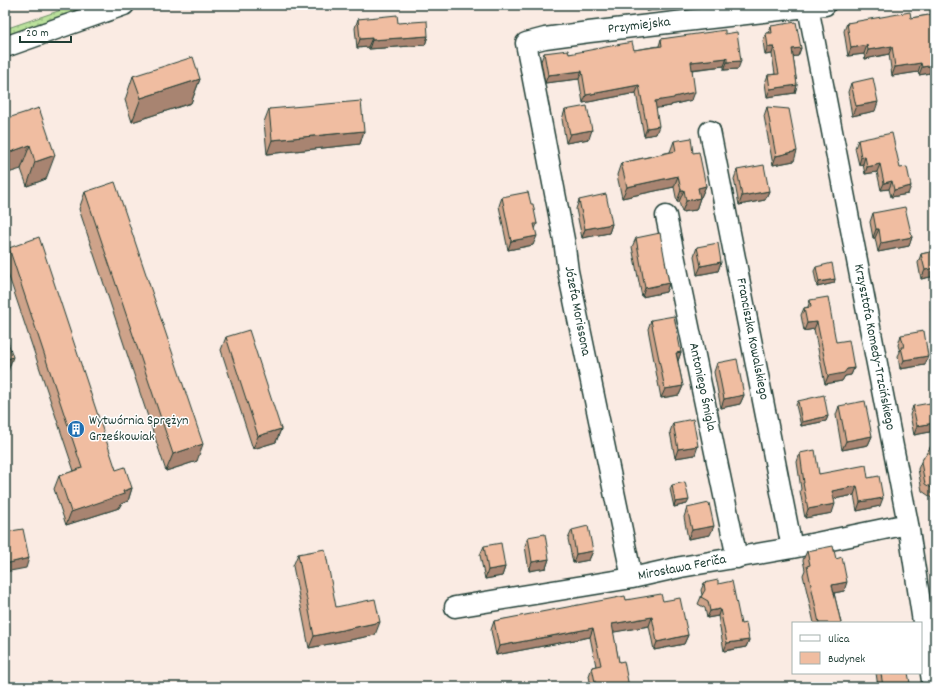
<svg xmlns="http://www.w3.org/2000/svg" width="940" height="692" font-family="Dekko,sans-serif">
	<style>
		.grass { fill: url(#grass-dots); stroke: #6d8f68 }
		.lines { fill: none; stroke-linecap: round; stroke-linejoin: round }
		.minor-casing { stroke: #1f3d34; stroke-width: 23 }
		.minor { stroke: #fff; stroke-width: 20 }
		.wall { fill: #cea38a; stroke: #1f3d34 }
		.shaded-wall { fill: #a88471; stroke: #1f3d34 }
		.building { fill: #f0bda1; stroke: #1f3d34 }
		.labels { text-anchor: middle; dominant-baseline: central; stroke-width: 3; stroke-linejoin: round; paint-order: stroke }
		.street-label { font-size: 14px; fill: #1f3d34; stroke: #fff }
		.poi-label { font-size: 14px; fill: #1f3d34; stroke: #fff; text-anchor: start }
	</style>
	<defs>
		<pattern id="grass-dots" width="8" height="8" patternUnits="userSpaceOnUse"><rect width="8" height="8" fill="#bbe19c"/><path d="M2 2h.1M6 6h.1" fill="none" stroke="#a0c287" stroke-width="1.8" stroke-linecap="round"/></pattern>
	</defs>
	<rect width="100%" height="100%" fill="#faebe3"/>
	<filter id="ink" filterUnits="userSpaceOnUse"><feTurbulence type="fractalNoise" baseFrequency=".025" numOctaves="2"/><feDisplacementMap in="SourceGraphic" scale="8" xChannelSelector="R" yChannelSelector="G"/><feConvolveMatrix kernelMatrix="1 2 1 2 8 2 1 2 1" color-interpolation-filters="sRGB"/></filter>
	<g filter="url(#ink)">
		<path class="grass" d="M 76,5 L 90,5 L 87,9 L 5,37 L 5,29 Z"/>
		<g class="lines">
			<defs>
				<path id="minor" d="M 808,7 L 908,524 L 933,687
					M 5,47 L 124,5
					M 710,131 L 792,548
					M 666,216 L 737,558
					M 632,578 L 568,271 L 564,240 L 526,43 L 545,38 L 589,32 L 825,5
					M 455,607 L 632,578 L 681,567 L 792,548 L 908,524"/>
			</defs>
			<use href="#minor" class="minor-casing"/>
			<use href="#minor" class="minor"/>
		</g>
		<path class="wall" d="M 647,5 L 697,5 L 647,11 Z
			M 935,14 L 935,72 L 919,75 L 918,72 L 892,76 L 889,54 L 865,59 L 864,54 L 848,56 L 844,31 L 847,23 L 911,18 Z
			M 358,19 L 398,23 L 428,36 L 425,45 L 369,49 L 368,47 L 357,48 L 355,28 Z
			M 771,26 L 801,48 L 798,56 L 793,56 L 797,85 L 795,93 L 767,97 L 765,83 L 768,75 L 775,74 L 772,54 L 765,55 L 763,41 L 766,33 L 769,33 Z
			M 725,34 L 738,69 L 724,70 L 724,66 L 692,70 L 692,100 L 671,105 L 671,106 L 656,108 L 656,134 L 644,136 L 636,93 L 583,103 L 579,79 L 545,83 L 541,61 L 544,53 L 569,54 L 634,50 L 659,46 L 661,39 Z
			M 133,76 L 200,79 L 191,103 L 132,122 L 125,100 Z
			M 851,83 L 875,111 L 852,116 L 848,92 Z
			M 767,107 L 794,161 L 773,165 L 764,116 Z
			M 39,108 L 46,179 L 27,186 L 21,169 Z
			M 269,109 L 364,131 L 360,144 L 267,154 L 264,122 Z
			M 565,110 L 589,139 L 566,143 L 562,119 Z
			M 858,140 L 900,168 L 908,194 L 891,197 L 889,189 L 881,190 L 877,172 L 865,174 L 863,164 L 859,165 L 855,148 Z
			M 674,141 L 693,153 L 706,186 L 701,197 L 700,198 L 696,210 L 682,212 L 679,202 L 677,202 L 674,187 L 622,198 L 617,175 L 621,163 L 670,152 Z
			M 737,170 L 769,191 L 765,200 L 739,205 L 734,179 Z
			M 85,192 L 197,461 L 166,471 L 79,209 Z
			M 502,197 L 531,204 L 537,224 L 535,229 L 533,245 L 508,250 L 499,206 Z
			M 579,200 L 612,224 L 609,233 L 582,238 L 576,209 Z
			M 873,213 L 912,237 L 909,246 L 878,252 L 875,238 L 873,238 L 870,222 Z
			M 636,238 L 669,283 L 666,292 L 642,297 L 632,247 Z
			M 697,247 L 721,262 L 718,271 L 697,275 L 694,256 Z
			M 9,248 L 116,470 L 132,488 L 128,501 L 121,504 L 119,508 L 66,525 L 54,489 L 59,476 L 74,471 L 5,265 L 5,257 Z
			M 935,251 L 935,276 L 921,279 L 918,263 L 921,254 Z
			M 816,267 L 835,279 L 834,283 L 817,287 L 814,271 Z
			M 810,300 L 836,342 L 854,368 L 851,375 L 845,376 L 842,381 L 825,384 L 814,329 L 804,331 L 801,315 L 804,308 L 808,307 Z
			M 935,301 L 935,324 L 934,324 L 931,310 Z
			M 651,320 L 681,352 L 678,361 L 683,386 L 679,395 L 661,398 L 648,329 Z
			M 901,335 L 925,365 L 900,369 L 898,356 L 900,352 L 898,345 Z
			M 226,337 L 281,429 L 276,442 L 253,449 L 221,350 Z
			M 717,363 L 744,395 L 740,404 L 721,408 L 714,372 Z
			M 798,401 L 828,416 L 826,421 L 801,426 L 796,405 Z
			M 839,406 L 872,436 L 868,445 L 842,450 L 836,415 Z
			M 913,406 L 930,432 L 914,435 L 910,415 Z
			M 673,423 L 695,455 L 675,458 L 670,432 Z
			M 935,440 L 935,500 L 922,491 L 918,469 L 921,462 Z
			M 800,453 L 819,474 L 868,478 L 880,506 L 857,511 L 854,495 L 834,499 L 832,513 L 805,518 L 800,491 L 801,489 L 797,462 Z
			M 672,485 L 687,504 L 674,507 L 670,489 Z
			M 687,508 L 710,535 L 688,539 L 684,517 Z
			M 935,527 L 935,554 L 933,555 L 930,537 L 933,528 Z
			M 572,530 L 593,551 L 589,560 L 573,563 L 568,539 Z
			M 528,537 L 549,559 L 546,568 L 529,571 L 525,546 Z
			M 484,546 L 505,567 L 502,576 L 485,579 L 480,555 Z
			M 807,551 L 836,559 L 844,591 L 834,593 L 841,623 L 814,623 L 803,575 L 805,570 L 803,560 Z
			M 298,554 L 336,607 L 375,635 L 309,648 L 293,566 Z
			M 704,583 L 718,584 L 741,624 L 749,640 L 746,647 L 724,651 L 718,616 L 707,618 L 705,608 L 698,604 L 701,597 L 702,595 L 701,590 Z
			M 626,600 L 663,601 L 688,635 L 684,644 L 654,650 L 649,626 L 613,632 L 619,662 L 629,687 L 591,687 L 589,676 L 592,667 L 596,666 L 590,637 L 496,655 L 491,630 L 494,621 Z
			M 876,673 L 908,673 L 908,687 L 878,687 Z"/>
		<path class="shaded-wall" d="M 291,5 L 301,5 L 290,9 Z
			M 663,5 L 697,5 L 647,11 L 649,7 Z
			M 428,36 L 425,45 L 369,49 L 372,40 Z
			M 372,38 L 368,47 L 357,48 L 360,39 Z
			M 867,45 L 864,54 L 848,56 L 851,48 Z
			M 892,46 L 889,54 L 865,59 L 868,50 Z
			M 768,47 L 774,47 L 772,54 L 765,55 Z
			M 801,48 L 798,56 L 790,57 L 792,49 Z
			M 727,58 L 724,66 L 688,70 L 691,62 Z
			M 741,61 L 738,69 L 724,70 L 727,62 Z
			M 921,63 L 918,72 L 892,76 L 895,67 Z
			M 935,65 L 935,72 L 919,75 L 922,67 Z
			M 582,71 L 579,79 L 545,83 L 548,75 Z
			M 200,79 L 191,103 L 132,122 L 141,98 Z
			M 639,85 L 636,93 L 583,103 L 586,95 Z
			M 797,85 L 795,93 L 767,97 L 770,89 Z
			M 695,92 L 692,100 L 671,105 L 671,106 L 652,109 L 655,101 Z
			M 878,102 L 875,111 L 852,116 L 856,106 Z
			M 659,126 L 656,134 L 644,136 L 647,128 Z
			M 592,130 L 589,139 L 566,143 L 570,134 Z
			M 364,131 L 360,144 L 267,154 L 272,140 Z
			M 30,145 L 21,169 L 5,174 L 5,154 Z
			M 797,151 L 794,161 L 773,165 L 776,156 Z
			M 55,155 L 46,179 L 27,186 L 35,162 Z
			M 865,156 L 863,164 L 859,165 L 861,157 Z
			M 880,164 L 877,172 L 865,174 L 867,167 Z
			M 678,176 L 674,187 L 622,198 L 627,187 Z
			M 892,181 L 889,189 L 881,190 L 884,183 Z
			M 706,186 L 701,197 L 694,199 L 698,188 Z
			M 911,186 L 908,194 L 891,197 L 894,190 Z
			M 681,190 L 684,190 L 679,202 L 677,202 Z
			M 769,191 L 765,200 L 739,205 L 742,196 Z
			M 700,198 L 696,210 L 682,212 L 686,201 Z
			M 612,224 L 609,233 L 582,238 L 585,229 Z
			M 876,229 L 879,229 L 875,238 L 873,238 Z
			M 537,236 L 533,245 L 508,250 L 511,241 Z
			M 912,237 L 909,246 L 878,252 L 881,243 Z
			M 721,262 L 718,271 L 697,275 L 701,266 Z
			M 935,268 L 935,276 L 921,279 L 925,270 Z
			M 835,279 L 834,283 L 817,287 L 819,282 Z
			M 669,283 L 666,292 L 642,297 L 645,288 Z
			M 817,322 L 814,329 L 804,331 L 807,323 Z
			M 681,352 L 678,361 L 676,353 Z
			M 928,356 L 925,365 L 900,369 L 904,360 Z
			M 13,357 L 8,371 L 5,372 L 5,360 Z
			M 854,368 L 851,375 L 845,376 L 842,381 L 825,384 L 828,376 L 847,369 Z
			M 683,386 L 679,395 L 661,398 L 665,389 Z
			M 744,395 L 740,404 L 721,408 L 724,399 Z
			M 828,416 L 826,421 L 801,426 L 802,422 Z
			M 934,423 L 930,432 L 914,435 L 917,426 Z
			M 281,429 L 276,442 L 253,449 L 258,436 Z
			M 872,436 L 868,445 L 842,450 L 846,441 Z
			M 203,444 L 197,461 L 166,471 L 173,454 Z
			M 698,446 L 695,455 L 675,458 L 678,449 Z
			M 857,486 L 854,495 L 829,500 L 832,491 Z
			M 132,488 L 128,501 L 121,504 L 119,508 L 66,525 L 71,512 Z
			M 883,498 L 880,506 L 857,511 L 860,502 Z
			M 689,500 L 687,504 L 674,507 L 675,502 Z
			M 835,504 L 832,513 L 805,518 L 808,509 Z
			M 714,526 L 710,535 L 688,539 L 692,530 Z
			M 935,549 L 935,554 L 933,555 Z
			M 593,551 L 589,560 L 573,563 L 576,554 Z
			M 29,558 L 26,568 L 5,572 L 5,564 Z
			M 549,559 L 546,568 L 529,571 L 532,562 Z
			M 505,567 L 502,576 L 485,579 L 488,570 Z
			M 847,582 L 844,591 L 829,594 L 832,585 Z
			M 720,609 L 718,616 L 707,618 L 710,611 Z
			M 652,617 L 649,626 L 609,633 L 612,624 Z
			M 380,622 L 375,635 L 309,648 L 314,636 Z
			M 593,628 L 590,637 L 496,655 L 499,646 Z
			M 688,635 L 684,644 L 654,650 L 657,642 Z
			M 749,640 L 746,647 L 724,651 L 727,643 Z
			M 910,683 L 908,687 L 887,687 Z"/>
		<path class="building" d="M 649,5 L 663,5 L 649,7 Z
			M 910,12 L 911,18 L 935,14 L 935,65 L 922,67 L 921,63 L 895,67 L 892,46 L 868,50 L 867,45 L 851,48 L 847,23 Z
			M 397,15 L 398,23 L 427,21 L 428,36 L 372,40 L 372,38 L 360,39 L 358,19 Z
			M 796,22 L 801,48 L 792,49 L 797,85 L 770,89 L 768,75 L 779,74 L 774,47 L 768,47 L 766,33 L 772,33 L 771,26 Z
			M 725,30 L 725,34 L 737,32 L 741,61 L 727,62 L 727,58 L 691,62 L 695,92 L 674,97 L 674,98 L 655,101 L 659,126 L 647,128 L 639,85 L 586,95 L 582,71 L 548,75 L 544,53 L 568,50 L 569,54 L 632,42 L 634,50 L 662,46 L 661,39 Z
			M 193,57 L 200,79 L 141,98 L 133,76 Z
			M 873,78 L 878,102 L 856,106 L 851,83 Z
			M 361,101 L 364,131 L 272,140 L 269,109 Z
			M 587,106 L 592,130 L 570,134 L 565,110 Z
			M 767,107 L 789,109 L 797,151 L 776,156 Z
			M 39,108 L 55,155 L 35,162 L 30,145 L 5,154 L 5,119 Z
			M 892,133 L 900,168 L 907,167 L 911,186 L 894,190 L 892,181 L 884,183 L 880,164 L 867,167 L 865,156 L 861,157 L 858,140 Z
			M 691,138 L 693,153 L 699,152 L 706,186 L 698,188 L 700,198 L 686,201 L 684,190 L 681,190 L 678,176 L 627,187 L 621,163 L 676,151 L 674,141 Z
			M 764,165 L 769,191 L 742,196 L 737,170 Z
			M 115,182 L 203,444 L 173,454 L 85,192 Z
			M 528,192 L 531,204 L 533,204 L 537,224 L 534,224 L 537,236 L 511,241 L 502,197 Z
			M 606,194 L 612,224 L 585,229 L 579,200 Z
			M 905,207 L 912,237 L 881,243 L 879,229 L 876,229 L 873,213 Z
			M 660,233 L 669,283 L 645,288 L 636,238 Z
			M 39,237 L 116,470 L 125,467 L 132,488 L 123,491 L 124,494 L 71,512 L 59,476 L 82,468 L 9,248 Z
			M 718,243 L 721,262 L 701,266 L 697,247 Z
			M 935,251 L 935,268 L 925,270 L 921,254 Z
			M 832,263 L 835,279 L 819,282 L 816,267 Z
			M 828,297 L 836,342 L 849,340 L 854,368 L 847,369 L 844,373 L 828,376 L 817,322 L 807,323 L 804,308 L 811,307 L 810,300 Z
			M 674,316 L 681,352 L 676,353 L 683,386 L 665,389 L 651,320 Z
			M 249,330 L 281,429 L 258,436 L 226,337 Z
			M 924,331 L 928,356 L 904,360 L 901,347 L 904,347 L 901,335 Z
			M 5,333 L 13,357 L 5,360 Z
			M 737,359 L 744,395 L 724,399 L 717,363 Z
			M 824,395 L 828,416 L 802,422 L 798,401 Z
			M 865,401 L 872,436 L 846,441 L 839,406 Z
			M 930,403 L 934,423 L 917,426 L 913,406 Z
			M 693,419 L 698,446 L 678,449 L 673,423 Z
			M 935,440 L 935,490 L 925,484 L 921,462 Z
			M 815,450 L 819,474 L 866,465 L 868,478 L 879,476 L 883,498 L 860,502 L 857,486 L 832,491 L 835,504 L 808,509 L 803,483 L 804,483 L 800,453 Z
			M 685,482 L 689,500 L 675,502 L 672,485 Z
			M 709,503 L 714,526 L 692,530 L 687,508 Z
			M 588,526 L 593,551 L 576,554 L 572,530 Z
			M 935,527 L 935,539 L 933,528 Z
			M 23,529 L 29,558 L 5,564 L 5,532 Z
			M 545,534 L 549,559 L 532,562 L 528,537 Z
			M 501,543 L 505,567 L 488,570 L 484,546 Z
			M 833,546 L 836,559 L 842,557 L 847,582 L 832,585 L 841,623 L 819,623 L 807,566 L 810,565 L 807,551 Z
			M 325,549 L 336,607 L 375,599 L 380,622 L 314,636 L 298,554 Z
			M 718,580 L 718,584 L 732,581 L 741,624 L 746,623 L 749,640 L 727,643 L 720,609 L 710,611 L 708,601 L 701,597 L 705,590 L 704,583 Z
			M 661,594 L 663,601 L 680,598 L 688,635 L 657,642 L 652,617 L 612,624 L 619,662 L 624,661 L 629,687 L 596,687 L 592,667 L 601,665 L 593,628 L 499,646 L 494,621 L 625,596 L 626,600 Z
			M 881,673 L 908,673 L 910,683 L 887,687 L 883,687 Z"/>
	</g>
	<defs>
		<symbol id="building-disc" viewBox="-11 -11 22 22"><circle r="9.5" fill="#1f6fb2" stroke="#fff"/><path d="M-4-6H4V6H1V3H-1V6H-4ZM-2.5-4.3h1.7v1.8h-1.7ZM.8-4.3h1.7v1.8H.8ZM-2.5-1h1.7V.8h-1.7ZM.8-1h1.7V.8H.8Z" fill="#fff"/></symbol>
	</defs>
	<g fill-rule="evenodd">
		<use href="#building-disc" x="66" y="419" width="20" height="20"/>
	</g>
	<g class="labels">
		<g class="street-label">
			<text transform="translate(639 26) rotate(-7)">Przymiejska</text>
			<text transform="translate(577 311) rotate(79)">Józefa Morissona</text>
			<text transform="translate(752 339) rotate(79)">Franciszka Kowalskiego</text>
			<text transform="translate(874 347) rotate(79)">Krzysztofa Komedy-Trzcińskiego</text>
			<text transform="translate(702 387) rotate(78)">Antoniego Śmigla</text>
			<text transform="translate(682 568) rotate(-11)">Mirosława Feriča</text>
		</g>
		<g class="poi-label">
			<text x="89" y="421">Wytwórnia Sprężyn<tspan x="89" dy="16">Grześkowiak</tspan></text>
		</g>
	</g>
	<rect width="940" height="692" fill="none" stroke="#fff" stroke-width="20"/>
	<rect x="10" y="10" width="920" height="672" fill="none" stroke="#1f3d34" stroke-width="1.5" filter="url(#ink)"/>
	<rect x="792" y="622" width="130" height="52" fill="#ffffff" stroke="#a5b1ae"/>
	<rect x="800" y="635" width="20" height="6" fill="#ffffff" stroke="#a5b1ae"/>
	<text x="828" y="642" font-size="12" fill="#1f3d34">Ulica</text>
	<rect x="800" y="652" width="20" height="12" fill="#f0bda1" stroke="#a5b1ae"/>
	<text x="828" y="662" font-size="12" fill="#1f3d34">Budynek</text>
	<path d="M20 36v6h51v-6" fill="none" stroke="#1f3d34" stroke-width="2"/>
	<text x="26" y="36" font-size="12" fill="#1f3d34" stroke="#ffffff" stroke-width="3" paint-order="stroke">20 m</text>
</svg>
